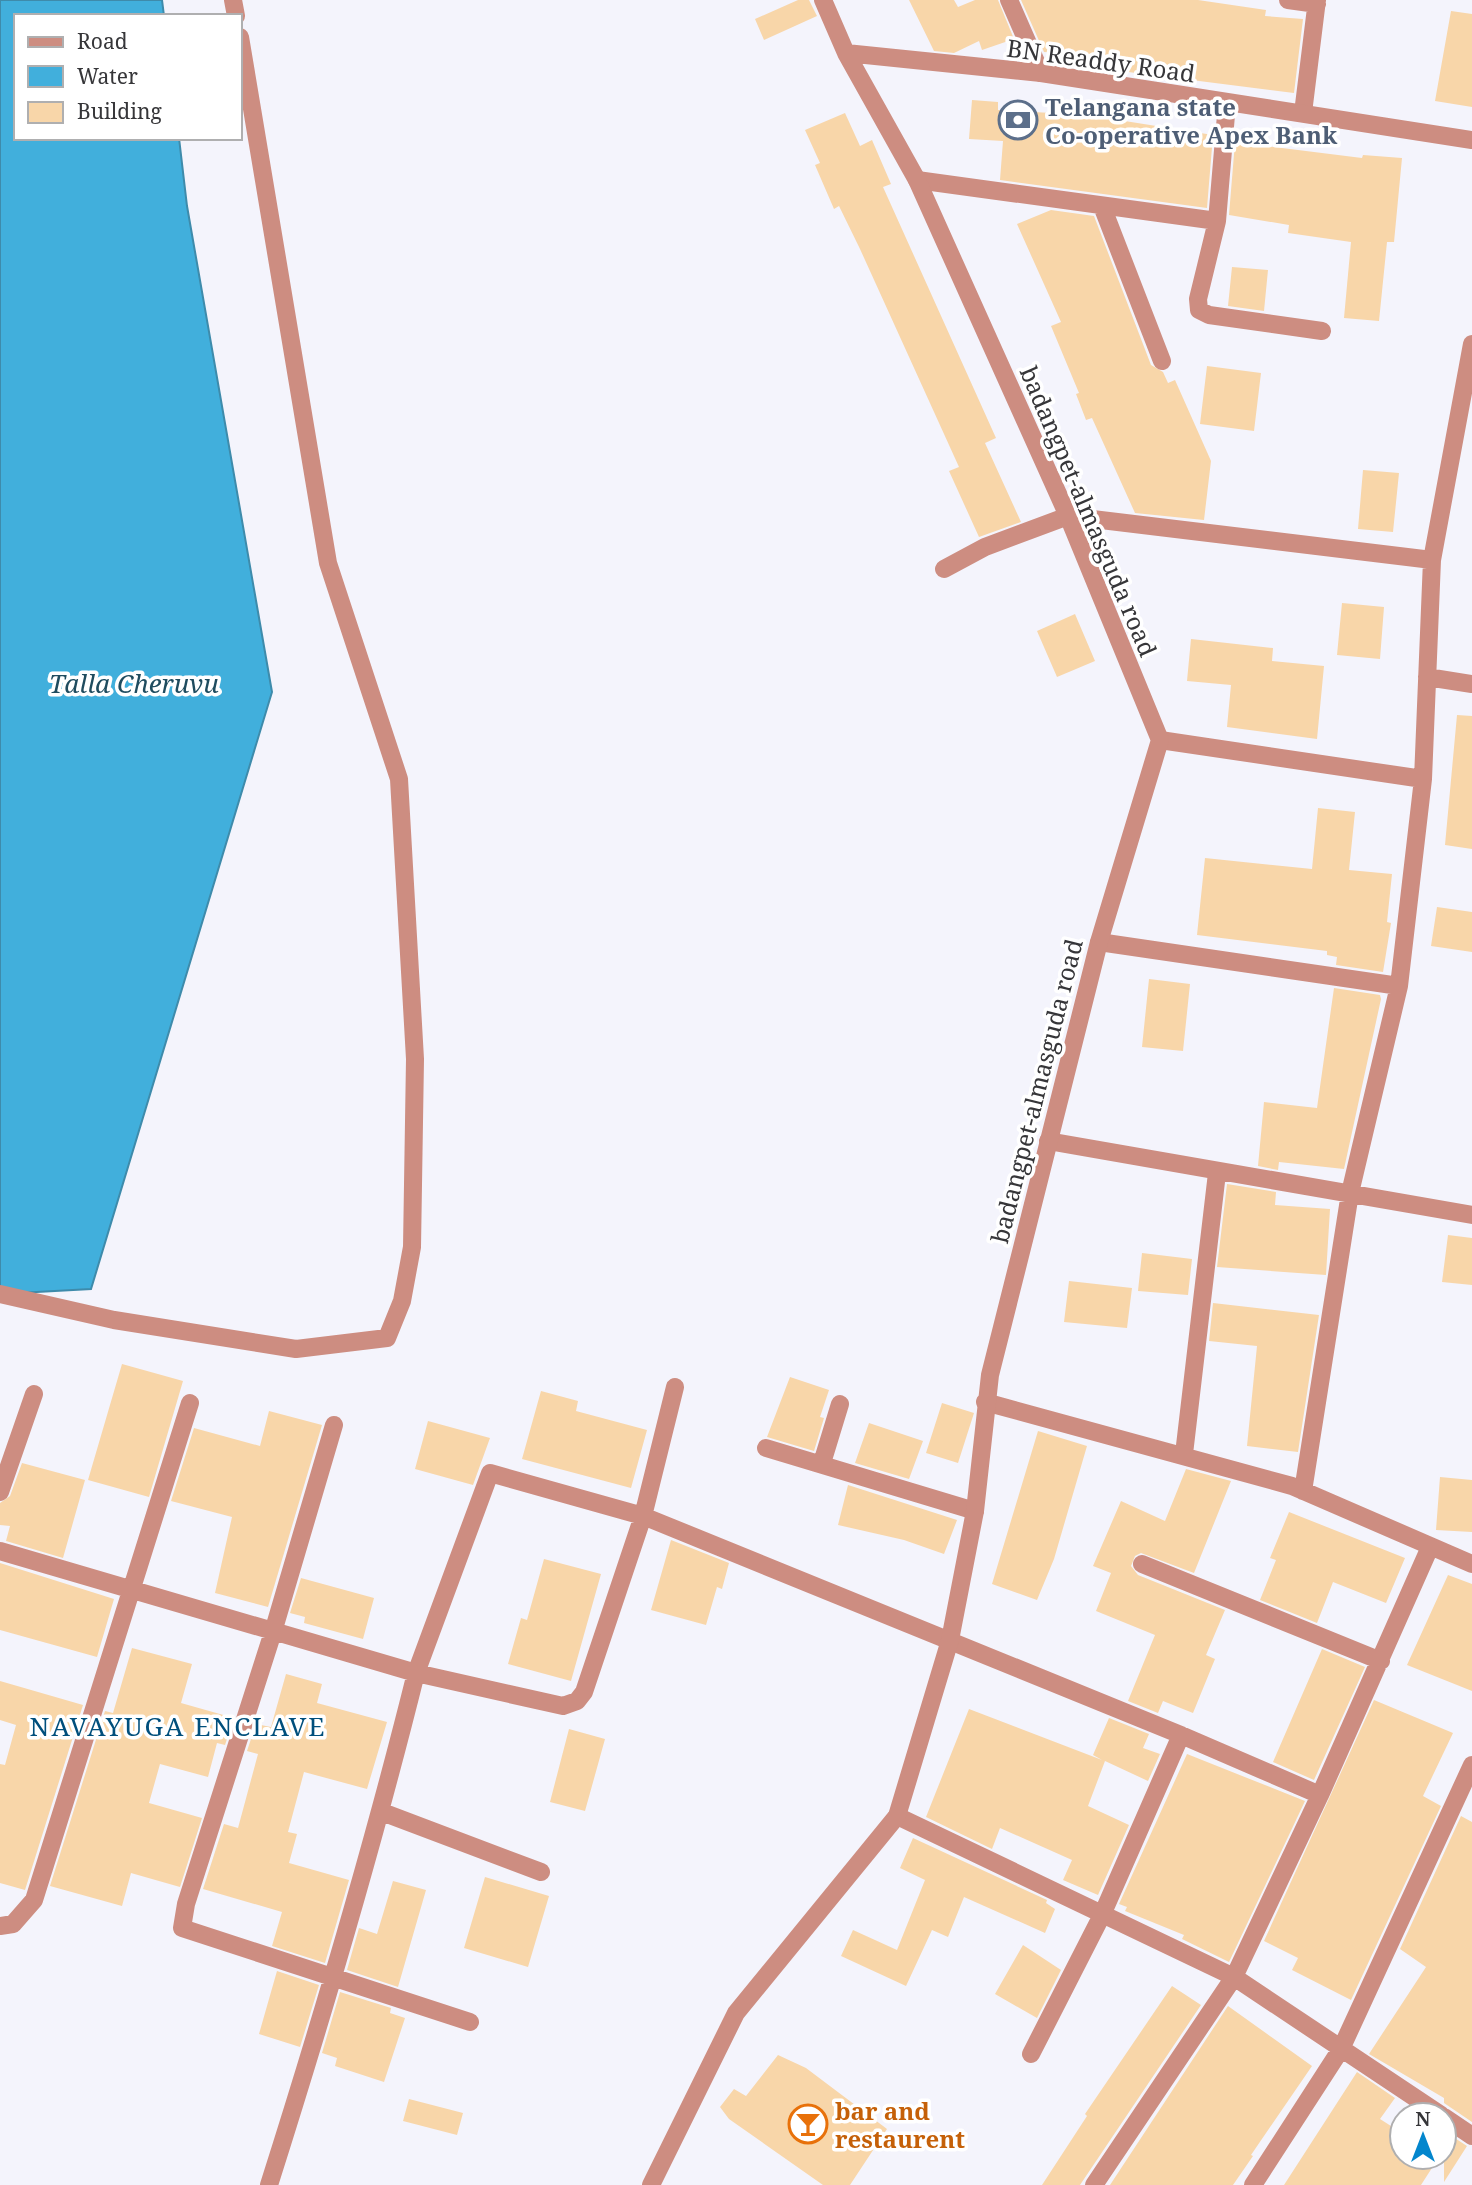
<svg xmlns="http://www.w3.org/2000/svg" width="1472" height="2185" font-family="'Noto Serif',serif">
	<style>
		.water { fill: #41afdc; stroke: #3e8bab; stroke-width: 2 }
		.building { fill: #f8d6a9 }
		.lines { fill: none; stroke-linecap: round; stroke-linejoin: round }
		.minor { stroke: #cd8d81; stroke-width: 18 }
		.tertiary { stroke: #cd8d81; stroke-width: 18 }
		.labels { text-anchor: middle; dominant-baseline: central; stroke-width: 7; stroke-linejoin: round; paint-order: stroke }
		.street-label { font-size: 24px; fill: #363639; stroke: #fff }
		.service-label { font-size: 24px; font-weight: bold; fill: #4e5e75; stroke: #fff; text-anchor: start }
		.food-label { font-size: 24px; font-weight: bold; fill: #c56008; stroke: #fff; text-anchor: start }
		.water-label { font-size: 26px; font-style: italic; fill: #1f4c5f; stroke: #fff }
		.neighbourhood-label { font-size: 26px; letter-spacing: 2px; fill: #004f7c; stroke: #fff }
	</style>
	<rect width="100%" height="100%" fill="#f4f4fc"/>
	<path class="water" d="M 0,0 L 162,0 L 164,16 L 16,16 L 16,138 L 179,138 L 187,206 L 272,692 L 91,1289 L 0,1294 Z"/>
	<path class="building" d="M 798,0 L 809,0 L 817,16 L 764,40 L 755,19 Z
		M 909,0 L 954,0 L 958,7 L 975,0 L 998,0 L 1014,39 L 982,50 L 979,41 L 954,53 L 934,51 Z
		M 1021,0 L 1198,0 L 1266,10 L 1265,16 L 1303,19 L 1294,93 L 1073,65 L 1074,54 L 1044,52 Z
		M 1451,11 L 1472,14 L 1472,107 L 1435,101 Z
		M 972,100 L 998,102 L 998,110 L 1087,115 L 1213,135 L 1207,208 L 1000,180 L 1003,141 L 969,139 Z
		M 845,113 L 860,146 L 872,140 L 891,184 L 883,187 L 996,438 L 985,443 L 1021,522 L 979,537 L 949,471 L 959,467 L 860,249 L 839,206 L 834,209 L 815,165 L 820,163 L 805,130 Z
		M 1235,142 L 1362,158 L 1363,155 L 1402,158 L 1394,242 L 1387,242 L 1379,321 L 1344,318 L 1351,242 L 1288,233 L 1289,225 L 1229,215 Z
		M 1051,210 L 1094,216 L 1151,365 L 1163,372 L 1168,383 L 1175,380 L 1211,461 L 1204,520 L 1135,513 L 1092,418 L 1086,420 L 1076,394 L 1079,393 L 1051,326 L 1061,322 L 1017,224 Z
		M 1232,267 L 1268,270 L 1264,311 L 1228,306 Z
		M 1207,366 L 1261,373 L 1254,431 L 1200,424 Z
		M 1363,470 L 1399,473 L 1393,532 L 1358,529 Z
		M 1342,603 L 1384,607 L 1380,659 L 1337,655 Z
		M 1075,614 L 1095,661 L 1057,677 L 1037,631 Z
		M 1191,639 L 1273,648 L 1272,661 L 1324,666 L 1317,739 L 1227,727 L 1231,685 L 1187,681 Z
		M 1457,715 L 1472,716 L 1472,849 L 1445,845 Z
		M 1318,808 L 1355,812 L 1349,870 L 1392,874 L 1387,922 L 1391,923 L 1383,972 L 1336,965 L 1337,957 L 1327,955 L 1327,951 L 1197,935 L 1205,858 L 1312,869 Z
		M 1437,907 L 1472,912 L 1472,952 L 1431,946 Z
		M 1149,979 L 1190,984 L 1183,1051 L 1142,1047 Z
		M 1334,988 L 1380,995 L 1381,999 L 1344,1169 L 1279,1162 L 1278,1170 L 1258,1166 L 1264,1102 L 1317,1108 Z
		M 1227,1184 L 1276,1192 L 1275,1205 L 1330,1209 L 1326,1275 L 1217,1267 Z
		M 1448,1235 L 1472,1238 L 1472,1285 L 1442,1282 Z
		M 1142,1253 L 1192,1259 L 1188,1295 L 1138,1291 Z
		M 1069,1281 L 1132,1288 L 1127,1328 L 1064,1322 Z
		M 1213,1303 L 1319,1315 L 1298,1452 L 1247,1446 L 1257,1346 L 1209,1341 Z
		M 122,1364 L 183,1381 L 149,1497 L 88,1480 Z
		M 790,1377 L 829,1390 L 820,1417 L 824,1418 L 814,1451 L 767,1437 Z
		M 541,1391 L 578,1401 L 576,1411 L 647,1430 L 631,1488 L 522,1459 Z
		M 942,1403 L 974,1413 L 958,1463 L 926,1453 Z
		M 269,1411 L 322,1425 L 268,1607 L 215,1593 L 232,1517 L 171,1501 L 194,1428 L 260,1446 Z
		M 428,1421 L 490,1438 L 473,1485 L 415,1469 Z
		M 869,1423 L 923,1441 L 909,1479 L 855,1463 Z
		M 1038,1431 L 1087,1446 L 1054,1559 L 1037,1600 L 992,1584 Z
		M 22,1463 L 85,1480 L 63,1558 L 6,1541 L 10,1526 L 0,1525 L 0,1503 L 10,1496 Z
		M 1186,1469 L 1231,1481 L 1194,1573 L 1141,1553 L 1135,1556 L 1131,1566 L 1138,1575 L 1225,1610 L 1206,1655 L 1215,1659 L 1193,1713 L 1163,1701 L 1158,1713 L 1128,1701 L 1155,1635 L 1096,1611 L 1111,1573 L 1093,1566 L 1121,1501 L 1165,1521 Z
		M 1440,1477 L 1472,1480 L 1472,1532 L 1436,1530 Z
		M 848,1485 L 957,1520 L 944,1554 L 904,1540 L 838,1525 Z
		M 1289,1512 L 1405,1558 L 1386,1603 L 1333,1582 L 1317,1623 L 1260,1600 L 1276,1560 L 1270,1558 Z
		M 671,1540 L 729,1563 L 722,1589 L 717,1587 L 706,1625 L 651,1610 Z
		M 544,1559 L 601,1574 L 571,1681 L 508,1664 L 521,1618 L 527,1620 Z
		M 0,1563 L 114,1599 L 97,1657 L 0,1630 Z
		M 1448,1575 L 1472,1584 L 1472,1691 L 1407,1665 Z
		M 301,1578 L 374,1598 L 363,1639 L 304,1623 L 305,1617 L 290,1613 Z
		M 132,1648 L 192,1664 L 181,1703 L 234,1718 L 225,1745 L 217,1743 L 208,1777 L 160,1764 L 149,1803 L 202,1818 L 180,1887 L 131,1873 L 122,1906 L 50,1886 L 105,1711 L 113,1713 Z
		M 1322,1649 L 1365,1667 L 1314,1780 L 1273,1762 Z
		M 286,1674 L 322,1684 L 317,1703 L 387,1722 L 367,1789 L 304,1772 L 288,1832 L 297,1834 L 289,1863 L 349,1880 L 325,1963 L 272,1946 L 282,1912 L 203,1889 L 224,1824 L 238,1828 L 258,1754 L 247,1751 L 256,1724 L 271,1727 Z
		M 0,1681 L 83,1705 L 25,1890 L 0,1883 L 0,1764 L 5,1765 L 16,1725 L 0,1720 Z
		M 1374,1700 L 1453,1733 L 1423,1796 L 1441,1806 L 1351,2000 L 1292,1970 L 1298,1958 L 1264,1941 Z
		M 969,1709 L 1102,1760 L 1093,1755 L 1109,1718 L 1149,1734 L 1143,1748 L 1160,1754 L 1148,1781 L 1105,1761 L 1088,1806 L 1129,1825 L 1098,1895 L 1063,1880 L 1072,1860 L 1000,1828 L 992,1849 L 926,1817 Z
		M 569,1729 L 605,1739 L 585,1811 L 550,1802 Z
		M 1187,1754 L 1305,1801 L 1229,1962 L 1182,1939 L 1184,1935 L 1125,1911 L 1127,1907 L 1119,1904 Z
		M 1461,1816 L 1472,1822 L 1472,2122 L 1444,2103 L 1444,2098 L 1369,2054 L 1426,1967 L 1400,1949 Z
		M 913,1838 L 1047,1900 L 1046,1903 L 1055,1909 L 1045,1933 L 964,1897 L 948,1937 L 932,1930 L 906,1986 L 841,1956 L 853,1930 L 897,1950 L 925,1880 L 900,1868 Z
		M 485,1877 L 549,1896 L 528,1967 L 464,1948 Z
		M 393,1881 L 426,1890 L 398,1987 L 347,1970 L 359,1928 L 377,1934 Z
		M 1023,1945 L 1061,1970 L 1037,2018 L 995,1994 Z
		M 277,1971 L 319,1985 L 300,2047 L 259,2034 Z
		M 1172,1986 L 1201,2005 L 1080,2185 L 1042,2185 L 1087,2116 L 1085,2114 Z
		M 340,1992 L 391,2008 L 390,2013 L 405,2018 L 384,2082 L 335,2066 L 337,2058 L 322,2053 Z
		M 1228,2006 L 1312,2066 L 1251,2155 L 1253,2156 L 1233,2185 L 1110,2185 Z
		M 778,2055 L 806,2068 L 887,2129 L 850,2185 L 823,2185 L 729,2119 L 720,2107 L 734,2089 L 746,2096 Z
		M 1357,2072 L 1395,2098 L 1380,2119 L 1402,2133 L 1402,2157 L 1439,2157 L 1421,2185 L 1284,2185 Z
		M 409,2099 L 463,2113 L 457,2135 L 403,2121 Z
		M 1444,2131 L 1467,2146 L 1444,2182 Z"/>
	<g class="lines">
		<path class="minor" d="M 233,0 L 236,16
			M 1009,0 L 1041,73
			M 1288,0 L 1317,4
			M 1303,113 L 1317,0
			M 917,180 L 1217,221 L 1227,103
			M 1102,206 L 1162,361
			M 1217,221 L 1198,299 L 1199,310 L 1209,315 L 1322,331
			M 944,569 L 985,547 L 1068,516 L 1432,560
			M 1427,677 L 1472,684
			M 1160,740 L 1423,779
			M 1099,942 L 1399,986
			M 1048,1141 L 1472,1215
			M 0,1294 L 114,1320 L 296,1349 L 387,1338 L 402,1301 L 412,1247 L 415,1059 L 399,779 L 328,563 L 240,37
			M 985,1402 L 1292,1486 L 1472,1564
			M 334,1425 L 273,1632 L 186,1904 L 182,1928 L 470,2022
			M 766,1448 L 975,1511
			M 1184,1454 L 1217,1173
			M 822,1463 L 840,1404
			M 1303,1491 L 1350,1193 L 1399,986 L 1423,779 L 1432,560 L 1472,344
			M 0,1492 L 34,1394
			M 0,1551 L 416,1673 L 490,1473 L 643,1516 L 1181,1735 L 1320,1795
			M 1142,1564 L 1381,1661
			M 382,1812 L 541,1872
			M 897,1816 L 1234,1977 L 1441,2115
			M 0,1926 L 13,1924 L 34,1900 L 190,1403
			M 1031,2054 L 1102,1915 L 1181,1735
			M 1444,2117 L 1472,2136
			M 269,2185 C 323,2015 373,1846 416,1673 L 563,1706 L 577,1701 L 584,1692 L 643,1516 L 675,1387
			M 1094,2185 L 1234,1977 L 1320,1795 L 1430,1547
			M 1253,2185 L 1341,2049 L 1472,1765"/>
		<path class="tertiary" d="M 846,53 L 1041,73 L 1472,140
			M 651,2185 L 736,2013 L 897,1816 L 950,1640 L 975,1511 L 990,1375 L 1099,942 L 1160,740 L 1068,516 L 917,180 L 846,53 L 823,0"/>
	</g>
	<defs>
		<symbol id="bank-ring" viewBox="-11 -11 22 22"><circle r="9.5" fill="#fff" stroke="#5c6f8a" stroke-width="1.5"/><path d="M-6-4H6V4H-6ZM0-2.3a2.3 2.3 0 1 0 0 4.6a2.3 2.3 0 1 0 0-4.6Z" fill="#5c6f8a"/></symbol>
		<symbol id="bar-ring" viewBox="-11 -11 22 22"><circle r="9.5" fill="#fff" stroke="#e8710a" stroke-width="1.5"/><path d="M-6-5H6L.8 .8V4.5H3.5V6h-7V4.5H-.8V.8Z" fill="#e8710a"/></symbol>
	</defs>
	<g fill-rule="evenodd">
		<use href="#bank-ring" x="996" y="98" width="44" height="44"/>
		<use href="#bar-ring" x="786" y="2102" width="44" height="44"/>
	</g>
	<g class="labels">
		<g class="street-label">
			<text transform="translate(1101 60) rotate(8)">BN Readdy Road</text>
			<text transform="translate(1089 511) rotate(67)">badangpet-almasguda road</text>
			<text transform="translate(1036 1091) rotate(-76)">badangpet-almasguda road</text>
		</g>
		<g class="service-label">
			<text x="1045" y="106">Telangana state<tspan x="1045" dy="28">Co-operative Apex Bank</tspan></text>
		</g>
		<g class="food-label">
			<text x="835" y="2110">bar and<tspan x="835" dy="28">restaurent</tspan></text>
		</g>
		<g class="water-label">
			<text x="134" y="683">Talla Cheruvu</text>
		</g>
		<g class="neighbourhood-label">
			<text x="178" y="1726">NAVAYUGA ENCLAVE</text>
		</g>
	</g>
	<rect x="14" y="14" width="228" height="126" fill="#ffffff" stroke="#afafb0" stroke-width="2"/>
	<rect x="28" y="37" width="35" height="10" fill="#cd8d81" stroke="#afafb0" stroke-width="2"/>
	<text x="77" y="49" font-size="21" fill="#363639">Road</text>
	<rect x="28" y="66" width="35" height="21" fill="#41afdc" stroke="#afafb0" stroke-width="2"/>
	<text x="77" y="84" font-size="21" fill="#363639">Water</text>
	<rect x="28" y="102" width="35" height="21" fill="#f8d6a9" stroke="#afafb0" stroke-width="2"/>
	<text x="77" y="119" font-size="21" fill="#363639">Building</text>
	<g transform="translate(1423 2136)"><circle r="33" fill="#ffffff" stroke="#afafb0" stroke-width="2"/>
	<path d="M0-5L12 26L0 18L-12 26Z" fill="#0386cd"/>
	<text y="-10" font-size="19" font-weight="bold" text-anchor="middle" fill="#363639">N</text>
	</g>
</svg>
